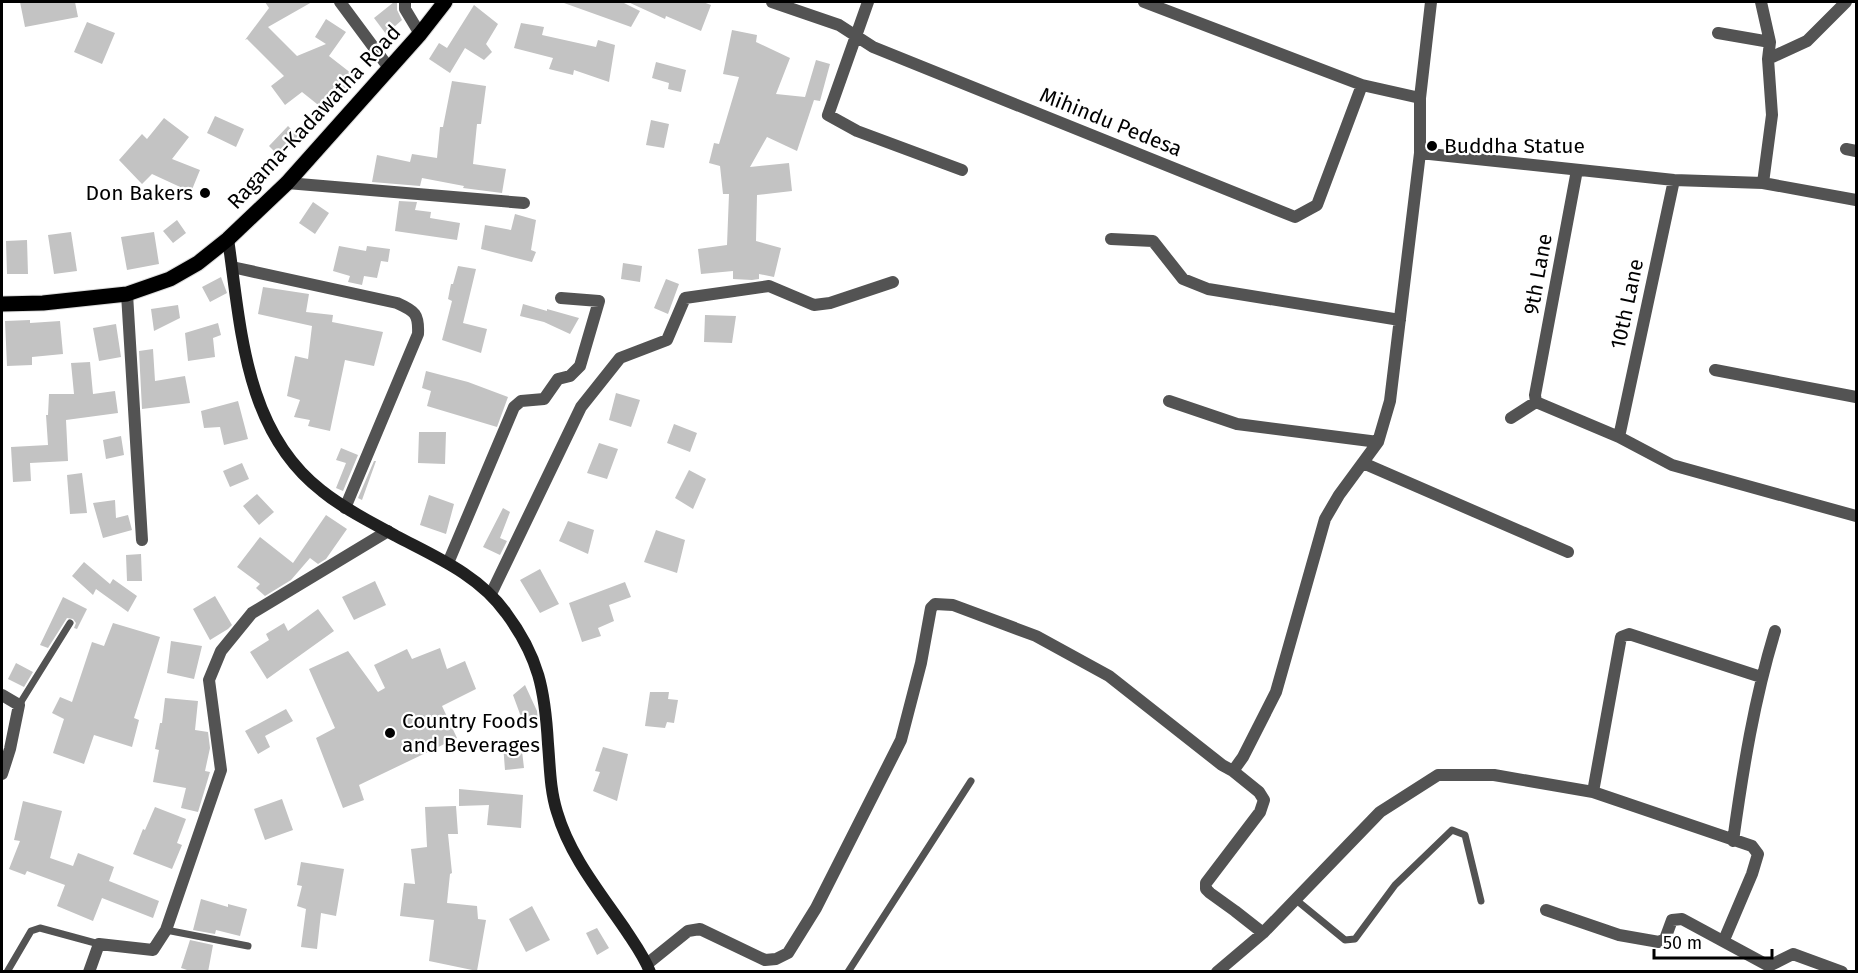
<svg xmlns="http://www.w3.org/2000/svg" width="1858" height="973" font-family="'Fira Sans',sans-serif">
	<style>
		.building { fill: #c3c3c3 }
		.lines { fill: none; stroke-linecap: round; stroke-linejoin: round }
		.primary-casing { stroke: #dbdbdb; stroke-width: 17 }
		.lane { stroke: #535353; stroke-width: 7 }
		.street { stroke: #535353; stroke-width: 12 }
		.secondary { stroke: #202020; stroke-width: 12 }
		.primary { stroke: #000; stroke-width: 15 }
		.poi-dot { fill: #000; stroke: #fff; stroke-width: 2 }
		.labels { text-anchor: middle; dominant-baseline: central; stroke-width: 4.5; stroke-linejoin: round; paint-order: stroke }
		.street-label { font-size: 21px; fill: #000; stroke: #fff }
		.poi-label { font-size: 21px; fill: #000; stroke: #fff; text-anchor: start }
	</style>
	<rect width="100%" height="100%" fill="#fff"/>
	<path class="building" d="M 20,2 L 75,2 L 78,17 L 25,27 Z
		M 265,2 L 312,2 L 268,27 L 297,56 L 326,44 L 315,37 L 326,19 L 346,32 L 329,56 L 356,77 L 327,112 L 302,92 L 285,105 L 271,86 L 284,76 L 247,39 L 245,40 L 269,8 Z
		M 394,2 L 397,2 L 397,10 L 402,20 L 386,34 L 374,18 Z
		M 564,2 L 622,2 L 640,11 L 631,27 L 564,3 Z
		M 628,2 L 703,2 L 711,5 L 701,31 L 666,16 L 665,19 Z
		M 474,5 L 498,24 L 486,44 L 492,52 L 484,60 L 465,48 L 450,73 L 429,59 L 439,43 L 447,48 Z
		M 87,22 L 115,33 L 102,64 L 74,52 Z
		M 521,23 L 544,27 L 542,35 L 596,47 L 598,40 L 615,45 L 609,82 L 574,70 L 573,75 L 549,69 L 553,58 L 514,48 Z
		M 732,30 L 757,35 L 756,42 L 790,58 L 776,94 L 805,97 L 816,60 L 830,64 L 820,101 L 814,100 L 797,151 L 767,137 L 750,167 L 789,163 L 792,191 L 757,195 L 756,241 L 781,248 L 774,277 L 759,274 L 759,279 L 752,280 L 733,279 L 733,271 L 701,274 L 698,249 L 727,245 L 729,194 L 723,194 L 720,166 L 709,163 L 714,143 L 719,144 L 739,77 L 723,74 Z
		M 656,62 L 686,70 L 681,92 L 668,89 L 669,83 L 652,78 Z
		M 452,81 L 486,86 L 481,124 L 477,124 L 473,164 L 506,169 L 502,193 L 463,188 L 464,186 L 422,178 L 420,186 L 372,182 L 377,155 L 410,162 L 412,154 L 437,158 L 440,127 L 443,127 Z
		M 215,116 L 244,129 L 236,147 L 207,133 Z
		M 164,118 L 189,137 L 172,159 L 200,170 L 191,192 L 152,174 L 142,184 L 119,160 L 142,134 L 147,139 Z
		M 651,120 L 669,124 L 664,148 L 646,145 Z
		M 288,126 L 298,136 L 279,156 L 269,146 Z
		M 399,201 L 417,202 L 415,210 L 431,212 L 430,218 L 460,223 L 457,240 L 395,231 Z
		M 313,202 L 329,213 L 315,234 L 299,223 Z
		M 515,214 L 536,220 L 531,250 L 536,252 L 532,262 L 481,249 L 485,225 L 511,230 Z
		M 177,220 L 186,233 L 173,243 L 163,231 Z
		M 71,232 L 77,271 L 54,274 L 48,235 Z
		M 154,232 L 159,264 L 127,270 L 121,237 Z
		M 27,240 L 28,274 L 7,274 L 6,241 Z
		M 339,246 L 366,251 L 367,246 L 390,249 L 388,262 L 381,261 L 377,278 L 364,276 L 362,285 L 348,282 L 350,276 L 333,271 Z
		M 623,263 L 642,266 L 640,282 L 621,279 Z
		M 458,266 L 476,269 L 463,323 L 487,329 L 481,353 L 442,340 L 452,301 L 448,299 L 451,284 L 453,284 Z
		M 221,277 L 227,293 L 210,302 L 202,287 Z
		M 666,279 L 679,284 L 668,314 L 654,308 Z
		M 263,287 L 309,294 L 306,312 L 333,315 L 332,322 L 383,332 L 374,366 L 345,360 L 330,431 L 308,426 L 310,420 L 294,417 L 300,400 L 287,396 L 295,356 L 308,359 L 312,326 L 258,314 Z
		M 523,304 L 547,311 L 547,309 L 579,318 L 570,334 L 544,322 L 520,316 Z
		M 178,305 L 180,318 L 154,331 L 151,309 Z
		M 705,315 L 736,316 L 732,343 L 704,342 Z
		M 30,320 L 30,323 L 60,321 L 63,354 L 32,357 L 32,365 L 7,366 L 5,321 Z
		M 218,323 L 221,335 L 213,338 L 215,357 L 188,361 L 185,333 Z
		M 116,324 L 121,357 L 99,361 L 93,328 Z
		M 153,349 L 155,381 L 185,376 L 190,403 L 142,409 L 139,351 Z
		M 90,362 L 93,394 L 115,391 L 118,413 L 66,420 L 68,461 L 30,463 L 31,481 L 13,482 L 11,447 L 48,445 L 46,415 L 48,415 L 49,394 L 74,394 L 71,363 Z
		M 426,371 L 468,382 L 508,397 L 497,427 L 427,406 L 431,391 L 422,388 Z
		M 616,393 L 640,400 L 631,427 L 609,420 Z
		M 238,401 L 248,439 L 224,445 L 220,427 L 204,428 L 201,411 Z
		M 674,424 L 697,433 L 690,452 L 667,443 Z
		M 419,432 L 446,432 L 445,464 L 418,463 Z
		M 121,436 L 124,455 L 106,459 L 103,440 Z
		M 599,443 L 618,449 L 607,479 L 587,473 Z
		M 341,448 L 358,455 L 343,491 L 336,488 L 346,463 L 336,460 Z
		M 374,461 L 376,461 L 362,500 L 358,498 Z
		M 242,463 L 249,479 L 230,487 L 223,471 Z
		M 689,470 L 706,479 L 693,509 L 675,498 Z
		M 82,473 L 87,513 L 70,514 L 67,475 Z
		M 257,494 L 274,512 L 259,525 L 243,506 Z
		M 429,495 L 454,504 L 446,534 L 420,525 Z
		M 115,500 L 116,518 L 128,515 L 132,530 L 103,538 L 93,503 Z
		M 503,508 L 510,512 L 500,538 L 507,541 L 500,555 L 483,547 Z
		M 326,515 L 347,529 L 326,559 L 318,564 L 310,558 L 291,580 L 265,596 L 256,588 L 260,584 L 237,567 L 260,537 L 293,563 Z
		M 568,521 L 594,530 L 588,554 L 559,541 Z
		M 656,530 L 685,540 L 677,573 L 644,562 Z
		M 141,554 L 142,581 L 127,581 L 126,555 Z
		M 84,562 L 110,584 L 113,579 L 137,596 L 128,612 L 96,589 L 93,595 L 72,576 Z
		M 540,569 L 559,604 L 540,613 L 520,580 Z
		M 375,581 L 386,605 L 354,620 L 342,597 Z
		M 625,582 L 631,597 L 609,605 L 614,621 L 598,628 L 601,636 L 582,642 L 569,603 Z
		M 215,596 L 232,625 L 228,629 L 210,640 L 193,609 Z
		M 63,597 L 87,609 L 77,629 L 74,628 L 76,623 L 73,619 L 67,618 L 48,648 L 40,645 Z
		M 318,609 L 334,631 L 267,679 L 250,652 L 269,640 L 266,634 L 284,623 L 288,631 Z
		M 113,623 L 160,637 L 134,718 L 139,720 L 132,747 L 94,735 L 84,764 L 53,753 L 64,719 L 52,713 L 60,697 L 72,702 L 92,642 L 104,646 Z
		M 171,641 L 202,646 L 194,679 L 167,673 Z
		M 440,648 L 447,669 L 465,661 L 476,689 L 442,706 L 457,738 L 359,785 L 364,800 L 343,808 L 316,738 L 335,728 L 309,669 L 348,651 L 378,692 L 385,688 L 374,665 L 407,649 L 412,659 Z
		M 16,663 L 33,672 L 24,687 L 8,679 Z
		M 525,685 L 537,711 L 538,722 L 524,725 L 513,695 Z
		M 650,692 L 669,692 L 668,699 L 678,700 L 674,723 L 667,722 L 665,728 L 645,726 Z
		M 165,698 L 198,701 L 195,730 L 208,732 L 210,748 L 205,771 L 210,772 L 198,812 L 181,808 L 186,788 L 153,782 L 159,750 L 155,749 L 160,723 L 162,723 Z
		M 286,709 L 293,721 L 265,736 L 270,747 L 258,754 L 245,731 Z
		M 521,742 L 524,768 L 505,770 L 503,744 Z
		M 603,747 L 628,754 L 617,801 L 593,791 L 600,772 L 595,771 Z
		M 459,789 L 523,795 L 521,828 L 487,825 L 489,805 L 459,806 Z
		M 282,799 L 293,830 L 265,840 L 254,809 Z
		M 23,801 L 62,811 L 50,858 L 73,866 L 78,853 L 114,867 L 109,881 L 159,901 L 153,918 L 102,898 L 93,921 L 57,906 L 65,885 L 27,871 L 25,875 L 9,869 L 20,841 L 14,840 Z
		M 456,806 L 458,834 L 448,834 L 452,873 L 450,874 L 447,903 L 477,906 L 478,919 L 486,920 L 477,971 L 429,961 L 434,920 L 400,916 L 404,883 L 415,884 L 411,849 L 427,847 L 425,807 Z
		M 155,807 L 186,819 L 177,843 L 182,845 L 172,869 L 133,854 L 143,829 L 145,830 Z
		M 301,862 L 344,869 L 336,916 L 321,913 L 317,949 L 301,947 L 306,909 L 297,906 L 302,886 L 297,885 Z
		M 201,899 L 228,907 L 228,904 L 247,909 L 240,936 L 216,930 L 215,934 L 193,930 Z
		M 532,906 L 550,940 L 526,952 L 509,919 Z
		M 597,928 L 609,948 L 597,955 L 586,933 Z
		M 190,940 L 213,945 L 208,972 L 193,972 L 181,968 Z"/>
	<g class="lines">
		<defs>
			<path id="primary" d="M 2,304 L 43,303 L 127,294 L 170,279 L 198,263 L 228,239 L 287,183 L 420,34 L 445,2"/>
		</defs>
		<use href="#primary" class="primary-casing"/>
		<path class="lane" d="M 19,705 L 70,623
			M 1295,899 L 1345,940 L 1355,939 L 1395,885 L 1452,830 L 1465,835 L 1481,901
			M 166,930 L 248,946
			M 7,972 L 31,931 L 40,928 L 99,944
			M 848,972 L 971,781"/>
		<path class="street" d="M 340,2 L 389,68
			M 405,2 L 405,9 L 420,34
			M 772,2 L 839,25 L 873,47 L 1295,217 L 1317,205 L 1362,85
			M 868,2 L 828,115 L 857,131 L 962,170
			M 1144,2 L 1362,85 L 1420,98 L 1420,153 L 1674,180 L 1763,183 L 1856,200
			M 1761,2 L 1770,42 L 1768,59 L 1772,115 L 1763,183
			M 1718,33 L 1770,42
			M 1768,59 L 1807,41 L 1846,2
			M 1420,98 L 1431,2
			M 1846,149 L 1856,151
			M 1577,170 L 1535,395 L 1536,402 L 1619,437 L 1672,465 L 1856,516
			M 287,183 L 524,203
			M 1111,239 L 1153,241 L 1183,279 L 1208,289 L 1400,320
			M 232,267 L 397,303 C 415,311 419,314 418,334 L 345,508
			M 127,294 L 142,540
			M 1715,370 L 1856,397
			M 1169,401 L 1237,424 L 1378,442
			M 1511,418 L 1536,402
			M 1619,437 L 1674,180
			M 1363,463 L 1568,552
			M 448,563 L 514,407 L 521,401 L 544,399 L 558,379 L 570,376 L 580,366 L 599,301 L 561,298
			M 491,594 L 581,407 L 620,358 L 667,340 L 685,298 L 769,286 L 814,305 L 830,303 L 893,282
			M 2,695 L 19,705 L 10,749 L 2,774
			M 1233,771 L 1259,792 L 1264,800 L 1260,812 L 1206,883 L 1206,889 L 1210,893 L 1235,911 L 1263,933
			M 1593,792 L 1621,637 L 1629,634 L 1761,677
			M 1733,841 C 1743,769 1754,700 1775,631
			M 1546,910 L 1619,935 L 1659,942 L 1665,939 L 1672,920 L 1682,919 L 1769,966 L 1793,954 L 1842,972
			M 647,964 L 688,931 L 700,929 L 765,960 L 776,959 L 788,953 L 816,908 L 901,740 L 921,663 L 931,608 L 935,604 L 953,605 L 1036,636 L 1109,676 L 1222,765 L 1233,771 L 1243,757 L 1276,692 L 1325,519 L 1339,495 L 1378,442 L 1390,401 L 1420,153
			M 89,972 L 99,944 L 153,950 L 166,930 L 221,770 L 209,680 L 221,651 L 252,613 L 388,531
			M 1217,972 L 1263,933 L 1380,812 L 1438,775 L 1494,775 L 1593,792 L 1752,846 L 1758,854 L 1752,874 L 1724,940"/>
		<path class="secondary" d="M 228,239 C 241,327 244,431 322,491 C 344,509 371,522 396,536 C 436,557 479,575 506,613 C 539,657 545,691 548,744 C 550,767 550,790 557,812 C 570,856 599,891 625,929 C 634,943 644,956 650,972"/>
		<use href="#primary" class="primary"/>
	</g>
	<g class="poi-dot">
		<circle cx="1432" cy="146" r="6"/>
		<circle cx="205" cy="193" r="6"/>
		<circle cx="390" cy="733" r="6"/>
	</g>
	<g class="labels">
		<g class="street-label">
			<text transform="translate(314 117) rotate(-47)">Ragama-Kadawatha Road</text>
			<text transform="translate(1111 122) rotate(22)">Mihindu Pedesa</text>
			<text transform="translate(1538 274) rotate(-80)">9th Lane</text>
			<text transform="translate(1627 304) rotate(-78)">10th Lane</text>
		</g>
		<g class="poi-label">
			<text x="1444" y="146">Buddha Statue</text>
			<text x="193" y="193" text-anchor="end">Don Bakers</text>
			<text x="402" y="721">Country Foods<tspan x="402" dy="24">and Beverages</tspan></text>
		</g>
	</g>
	<rect width="1858" height="973" fill="none" stroke="#000000" stroke-width="6"/>
	<path d="M1654 949v9h118v-9" fill="none" stroke="#000000" stroke-width="3"/>
	<text x="1663" y="949" font-size="18" fill="#000000" stroke="#ffffff" stroke-width="4.5" paint-order="stroke">50 m</text>
</svg>
